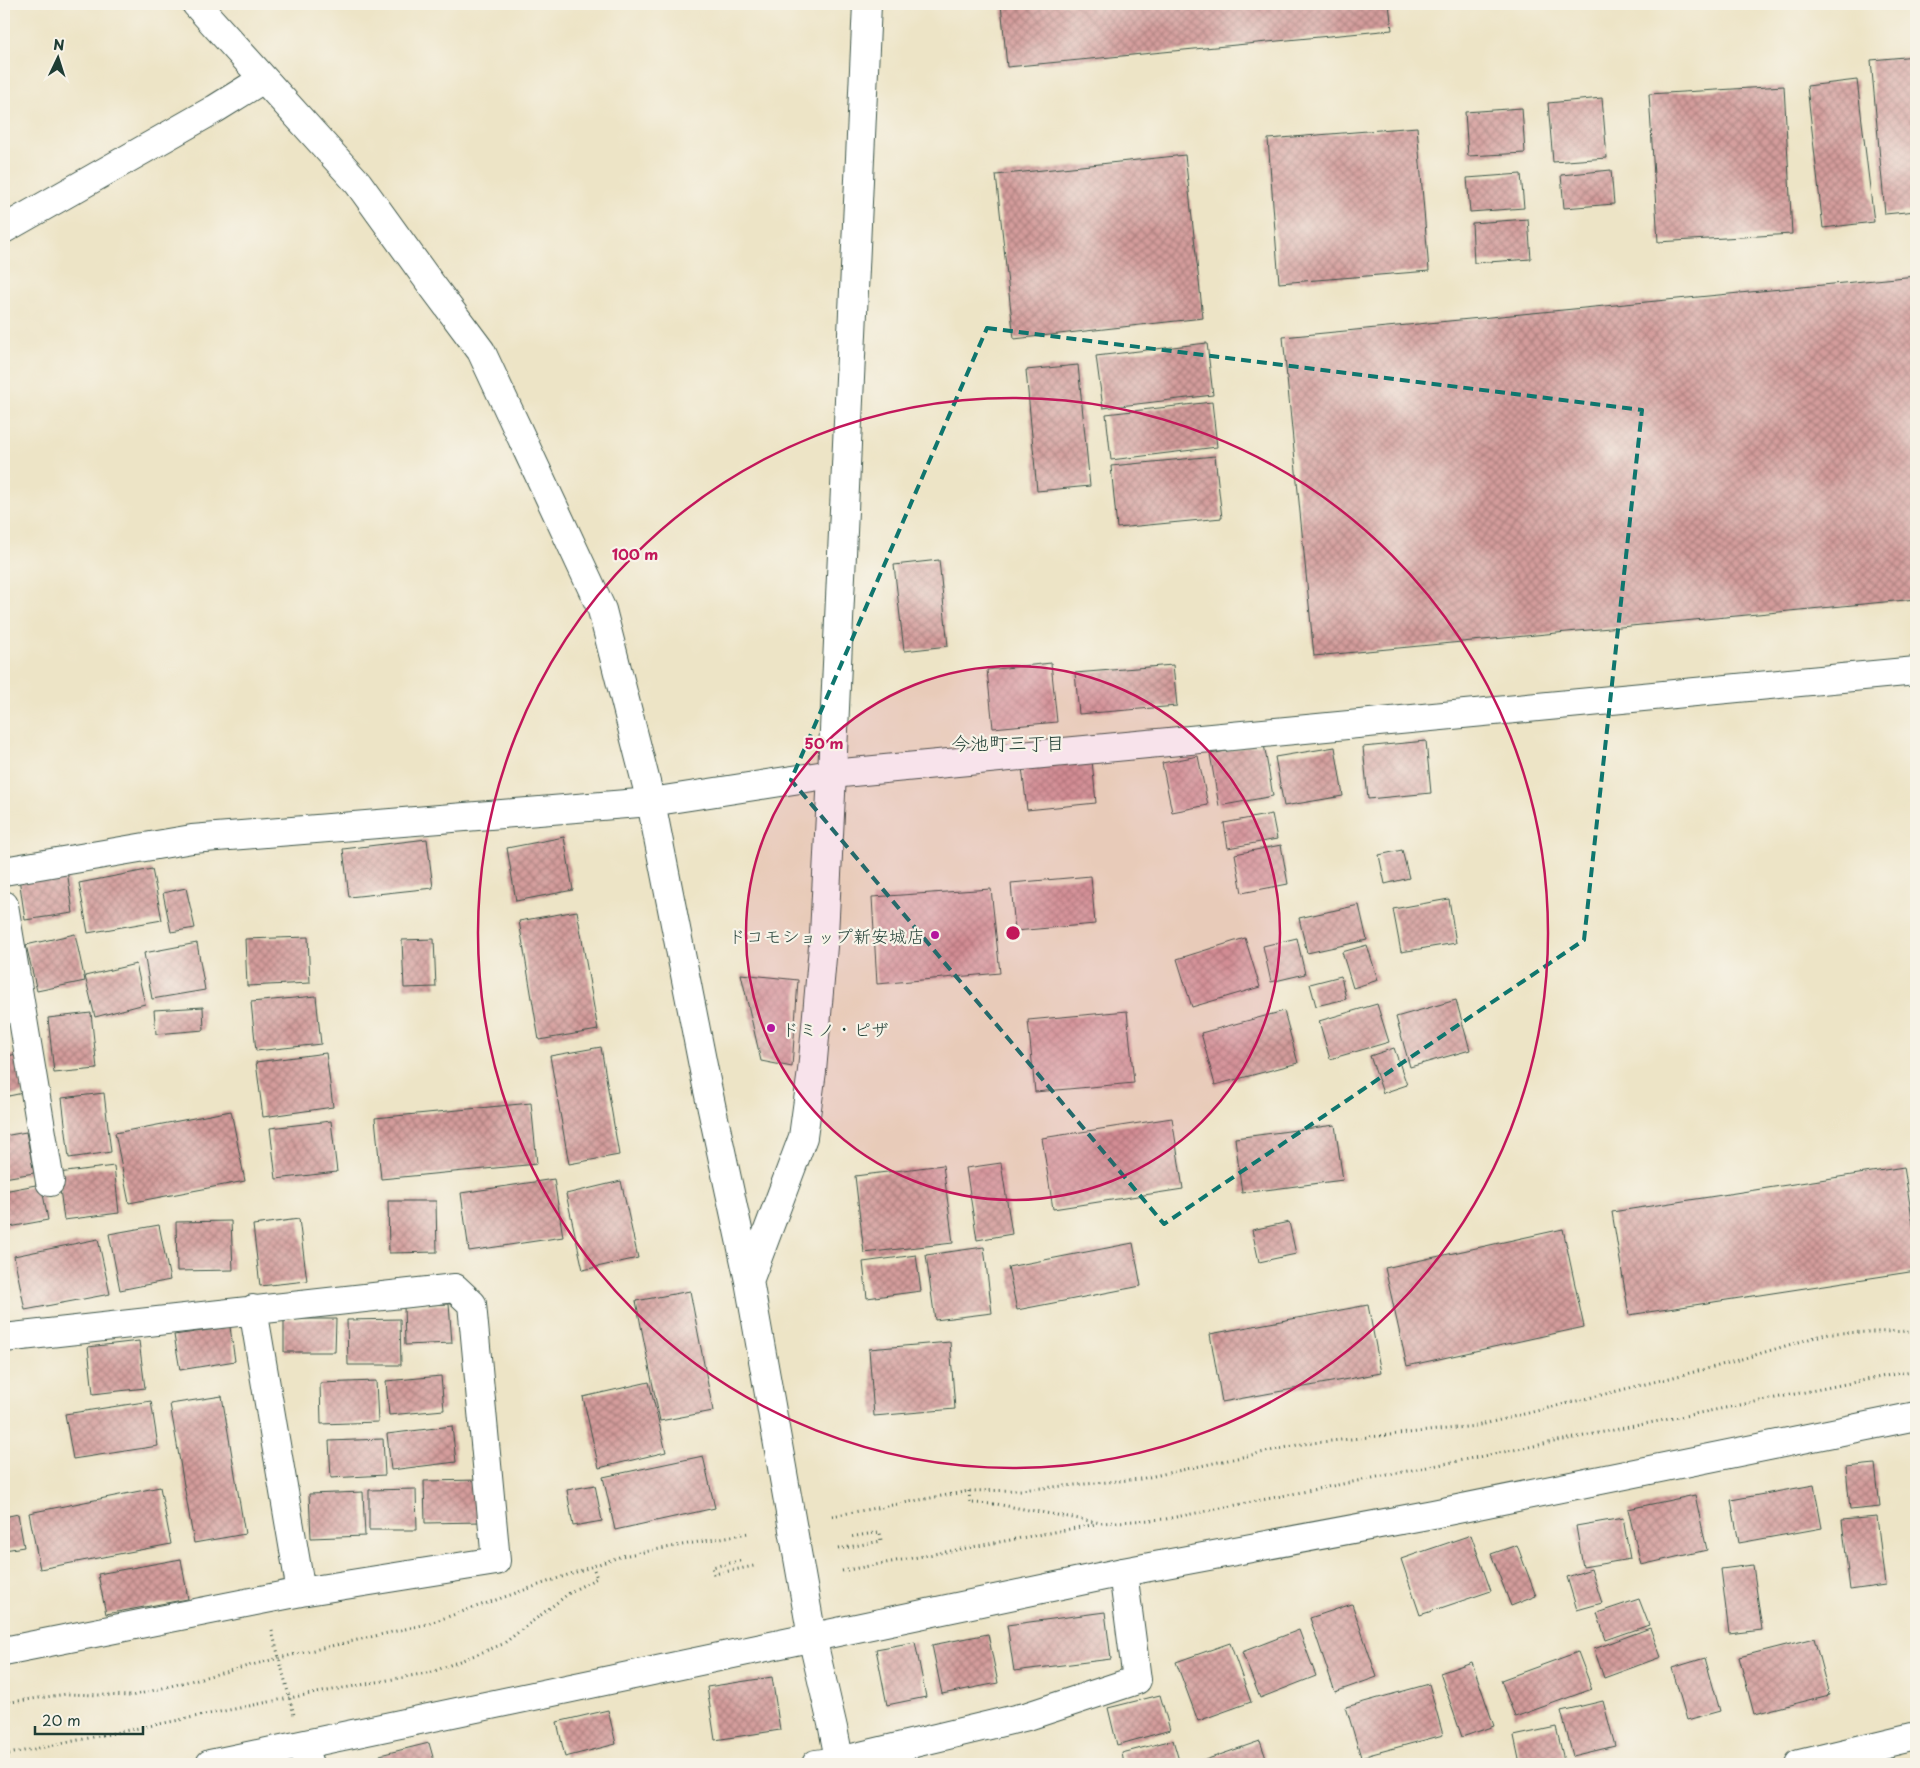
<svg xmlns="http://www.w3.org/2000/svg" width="1920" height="1768" font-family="'Playpen Sans','Klee One',sans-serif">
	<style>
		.building { fill: url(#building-cross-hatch) }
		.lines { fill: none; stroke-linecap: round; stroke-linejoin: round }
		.minor-casing { stroke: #3e564a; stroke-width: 30 }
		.tertiary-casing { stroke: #3e564a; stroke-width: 30 }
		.path { stroke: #3e564a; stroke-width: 3; stroke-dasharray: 1 4; stroke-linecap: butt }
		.minor { stroke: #fff; stroke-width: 28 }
		.tertiary { stroke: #fff; stroke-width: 28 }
		.marked { fill: none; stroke: #0f766e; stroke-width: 4; stroke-dasharray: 10 6; stroke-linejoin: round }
		.ring { fill: none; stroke: #c2185b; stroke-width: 2.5 }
		.poi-dot { fill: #b5179e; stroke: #f7f3e8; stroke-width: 2 }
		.labels { text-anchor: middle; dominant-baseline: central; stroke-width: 4.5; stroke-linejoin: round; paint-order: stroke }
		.poi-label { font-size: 18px; fill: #1f3d34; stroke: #f7f3e8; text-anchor: end }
		.neighbourhood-label { font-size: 19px; fill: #1f3d34; stroke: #f7f3e8 }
		.centre { fill: #c2185b; stroke: #f7f3e8; stroke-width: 2.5 }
		.ring-label { font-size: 15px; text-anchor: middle; font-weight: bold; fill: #c2185b; stroke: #f7f3e8; stroke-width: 4.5; stroke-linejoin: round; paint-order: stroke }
	</style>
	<defs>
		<pattern id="building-cross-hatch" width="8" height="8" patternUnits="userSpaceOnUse" patternTransform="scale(1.25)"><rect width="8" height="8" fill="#d49c9b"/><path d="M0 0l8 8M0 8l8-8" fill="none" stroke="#ab807f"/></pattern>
	</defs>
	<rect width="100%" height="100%" fill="#f7f3e8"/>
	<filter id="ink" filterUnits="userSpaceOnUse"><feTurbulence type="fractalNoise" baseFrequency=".02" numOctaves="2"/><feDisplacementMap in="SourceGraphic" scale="10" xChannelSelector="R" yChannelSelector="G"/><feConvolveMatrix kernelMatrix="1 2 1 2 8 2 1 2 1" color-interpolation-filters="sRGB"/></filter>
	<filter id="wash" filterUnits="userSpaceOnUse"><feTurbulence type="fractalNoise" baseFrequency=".0096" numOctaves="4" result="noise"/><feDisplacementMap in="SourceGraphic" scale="20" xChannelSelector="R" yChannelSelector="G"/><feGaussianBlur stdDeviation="1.12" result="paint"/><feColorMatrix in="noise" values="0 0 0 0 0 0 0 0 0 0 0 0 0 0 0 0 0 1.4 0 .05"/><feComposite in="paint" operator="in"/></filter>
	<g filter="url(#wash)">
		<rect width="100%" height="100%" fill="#ede4c6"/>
		<g id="blocks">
			<path class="building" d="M 1001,4 L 1389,4 L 1392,30 L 1007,67 Z
				M 1586,4 L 1606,4 L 1606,5 L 1586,7 Z
				M 1916,56 L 1916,211 L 1885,214 L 1871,60 Z
				M 1857,80 L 1874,222 L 1823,228 L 1807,86 Z
				M 1784,86 L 1792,234 L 1658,242 L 1649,94 Z
				M 1602,98 L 1607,158 L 1553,162 L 1548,103 Z
				M 1522,108 L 1525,153 L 1468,156 L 1465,112 Z
				M 1417,127 L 1429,271 L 1279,283 L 1268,139 Z
				M 1185,155 L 1203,318 L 1014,339 L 996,175 Z
				M 1611,170 L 1614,204 L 1564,208 L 1561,175 Z
				M 1521,174 L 1524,208 L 1470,212 L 1467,178 Z
				M 1528,219 L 1531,259 L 1474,263 L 1472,223 Z
				M 1916,276 L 1916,599 L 1314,656 L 1283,337 Z
				M 1207,343 L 1213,395 L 1103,408 L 1096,356 Z
				M 1078,365 L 1090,486 L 1037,491 L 1026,370 Z
				M 1212,402 L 1217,447 L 1111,460 L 1106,414 Z
				M 1215,456 L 1222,518 L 1117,528 L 1111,466 Z
				M 939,560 L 948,646 L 904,651 L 894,565 Z
				M 1051,663 L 1057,722 L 993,728 L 987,670 Z
				M 1173,665 L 1177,706 L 1079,714 L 1075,673 Z
				M 1426,741 L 1431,793 L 1368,799 L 1363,747 Z
				M 1264,744 L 1273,796 L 1219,806 L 1210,754 Z
				M 1335,747 L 1343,796 L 1284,806 L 1275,757 Z
				M 1198,756 L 1208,805 L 1172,812 L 1162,763 Z
				M 1092,760 L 1096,803 L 1027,810 L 1022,767 Z
				M 1272,814 L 1277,839 L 1228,848 L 1224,823 Z
				M 564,837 L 573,890 L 516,901 L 507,848 Z
				M 427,839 L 433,888 L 349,897 L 343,849 Z
				M 1281,845 L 1288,884 L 1242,893 L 1235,854 Z
				M 1402,850 L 1409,878 L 1385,884 L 1379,855 Z
				M 152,869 L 162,920 L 88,933 L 79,883 Z
				M 67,870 L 73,913 L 25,920 L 19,878 Z
				M 1091,876 L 1095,924 L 1015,931 L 1011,883 Z
				M 186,888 L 195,928 L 171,932 L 163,893 Z
				M 991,889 L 1000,973 L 877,984 L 872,897 Z
				M 1449,899 L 1456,943 L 1401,952 L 1393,909 Z
				M 1359,905 L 1367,940 L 1307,953 L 1299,918 Z
				M 577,911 L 598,1030 L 539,1040 L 519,921 Z
				M 75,934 L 85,981 L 37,991 L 26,945 Z
				M 308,937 L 310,983 L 247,986 L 245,939 Z
				M 1245,938 L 1260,987 L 1192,1007 L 1177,959 Z
				M 1297,938 L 1305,974 L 1271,982 L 1263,946 Z
				M 434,939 L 436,987 L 404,988 L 402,940 Z
				M 197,943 L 205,990 L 152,999 L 144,953 Z
				M 1367,945 L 1378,980 L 1353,988 L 1342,952 Z
				M 136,964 L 145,1004 L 95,1017 L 85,976 Z
				M 741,974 L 798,980 L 792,1067 L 761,1061 Z
				M 1341,976 L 1346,999 L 1316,1006 L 1310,984 Z
				M 316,996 L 321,1044 L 256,1051 L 251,1002 Z
				M 1456,1000 L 1470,1050 L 1410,1067 L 1396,1017 Z
				M 1377,1004 L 1389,1042 L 1330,1059 L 1319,1021 Z
				M 203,1007 L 204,1030 L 156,1034 L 154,1010 Z
				M 1127,1011 L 1134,1083 L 1035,1092 L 1028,1020 Z
				M 1284,1011 L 1298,1063 L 1215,1085 L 1201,1033 Z
				M 91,1013 L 97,1069 L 54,1073 L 48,1018 Z
				M 601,1047 L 619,1155 L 569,1164 L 550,1056 Z
				M 1394,1048 L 1407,1085 L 1383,1093 L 1370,1056 Z
				M 326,1053 L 333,1107 L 263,1117 L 256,1062 Z
				M 16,1054 L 23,1093 L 4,1097 L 4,1057 Z
				M 104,1093 L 111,1152 L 69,1158 L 62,1098 Z
				M 531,1103 L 537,1164 L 381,1179 L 375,1118 Z
				M 231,1111 L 245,1181 L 129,1203 L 115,1133 Z
				M 1172,1118 L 1183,1189 L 1053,1209 L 1042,1138 Z
				M 331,1121 L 337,1172 L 276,1179 L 270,1128 Z
				M 1335,1125 L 1343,1180 L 1242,1193 L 1235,1138 Z
				M 26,1132 L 34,1173 L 4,1178 L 4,1136 Z
				M 1001,1163 L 1012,1234 L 977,1240 L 966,1168 Z
				M 943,1165 L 953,1243 L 864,1253 L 855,1176 Z
				M 114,1166 L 119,1213 L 64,1220 L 58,1173 Z
				M 1904,1167 L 1916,1243 L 1916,1271 L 1629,1315 L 1612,1212 Z
				M 554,1179 L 563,1237 L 469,1251 L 461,1193 Z
				M 621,1181 L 638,1258 L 583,1270 L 566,1194 Z
				M 41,1184 L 48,1220 L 4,1228 L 4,1191 Z
				M 388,1201 L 436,1201 L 437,1252 L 389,1253 Z
				M 299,1219 L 307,1281 L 260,1286 L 253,1225 Z
				M 231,1221 L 233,1270 L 177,1271 L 176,1222 Z
				M 1289,1222 L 1296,1254 L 1259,1262 L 1252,1230 Z
				M 159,1225 L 170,1280 L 120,1290 L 109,1234 Z
				M 1563,1229 L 1584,1327 L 1407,1366 L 1385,1268 Z
				M 98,1239 L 110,1294 L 25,1310 L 14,1256 Z
				M 1133,1243 L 1141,1286 L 1017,1310 L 1008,1267 Z
				M 984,1247 L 992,1313 L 935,1320 L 926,1255 Z
				M 916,1255 L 921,1291 L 867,1298 L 863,1262 Z
				M 690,1291 L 713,1411 L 660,1421 L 636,1301 Z
				M 449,1304 L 452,1343 L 405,1345 L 404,1306 Z
				M 1368,1305 L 1381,1373 L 1222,1402 L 1210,1334 Z
				M 284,1319 L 336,1319 L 335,1352 L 284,1352 Z
				M 400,1319 L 401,1365 L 348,1365 L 347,1320 Z
				M 230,1327 L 235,1361 L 180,1370 L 174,1335 Z
				M 139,1341 L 145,1388 L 93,1394 L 88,1347 Z
				M 950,1342 L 955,1409 L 874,1416 L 869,1349 Z
				M 441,1376 L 444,1410 L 389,1415 L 386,1381 Z
				M 376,1381 L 378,1422 L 321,1424 L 320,1383 Z
				M 649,1382 L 666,1452 L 599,1468 L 583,1397 Z
				M 222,1396 L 245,1534 L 194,1543 L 170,1404 Z
				M 151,1401 L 158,1446 L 73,1459 L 65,1414 Z
				M 452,1426 L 456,1462 L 391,1470 L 387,1434 Z
				M 383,1439 L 385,1475 L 331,1478 L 329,1441 Z
				M 703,1456 L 715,1508 L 615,1530 L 603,1477 Z
				M 1875,1464 L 1880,1507 L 1850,1510 L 1846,1467 Z
				M 480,1480 L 481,1522 L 425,1523 L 424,1481 Z
				M 595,1485 L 602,1521 L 573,1526 L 567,1490 Z
				M 1814,1485 L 1822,1528 L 1739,1543 L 1731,1500 Z
				M 160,1487 L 171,1544 L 40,1569 L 29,1513 Z
				M 416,1489 L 417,1530 L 369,1530 L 369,1490 Z
				M 363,1492 L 365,1536 L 311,1538 L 309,1494 Z
				M 1695,1495 L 1707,1550 L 1641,1565 L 1628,1509 Z
				M 18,1514 L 24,1547 L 4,1550 L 4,1517 Z
				M 1877,1517 L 1885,1585 L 1850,1590 L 1842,1520 Z
				M 1623,1518 L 1630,1559 L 1583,1567 L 1576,1526 Z
				M 1471,1535 L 1491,1591 L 1420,1615 L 1401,1559 Z
				M 1517,1545 L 1536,1596 L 1511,1606 L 1491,1554 Z
				M 181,1559 L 188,1599 L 106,1614 L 98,1574 Z
				M 1753,1565 L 1762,1630 L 1729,1634 L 1721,1569 Z
				M 1591,1569 L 1602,1603 L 1577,1610 L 1567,1577 Z
				M 1639,1599 L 1649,1625 L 1606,1640 L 1597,1613 Z
				M 1352,1604 L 1377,1677 L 1335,1692 L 1310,1618 Z
				M 1105,1612 L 1111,1659 L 1014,1671 L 1007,1625 Z
				M 1650,1628 L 1661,1657 L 1604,1678 L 1594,1649 Z
				M 1299,1630 L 1316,1676 L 1260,1698 L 1242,1652 Z
				M 988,1634 L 998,1683 L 942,1694 L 932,1645 Z
				M 1814,1638 L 1829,1695 L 1754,1714 L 1739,1657 Z
				M 915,1642 L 926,1697 L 887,1705 L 876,1649 Z
				M 1230,1643 L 1251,1702 L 1198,1721 L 1176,1662 Z
				M 1578,1652 L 1592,1689 L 1515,1717 L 1501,1680 Z
				M 1705,1658 L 1720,1711 L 1687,1720 L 1672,1668 Z
				M 1472,1662 L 1494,1726 L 1462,1737 L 1440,1673 Z
				M 772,1677 L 780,1730 L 715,1740 L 707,1687 Z
				M 1429,1684 L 1443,1735 L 1361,1757 L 1346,1707 Z
				M 1160,1695 L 1170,1730 L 1117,1745 L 1108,1708 Z
				M 1603,1701 L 1615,1746 L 1573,1756 L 1561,1711 Z
				M 608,1710 L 616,1744 L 565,1757 L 557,1722 Z
				M 1556,1727 L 1565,1764 L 1520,1764 L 1514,1736 Z
				M 1173,1740 L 1180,1764 L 1124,1764 L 1122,1753 Z
				M 1260,1741 L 1268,1764 L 1203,1764 L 1202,1761 Z
				M 429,1743 L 435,1764 L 382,1764 L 380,1755 Z
				M 369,1760 L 370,1764 L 357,1764 Z"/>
		</g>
	</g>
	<g filter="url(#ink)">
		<use href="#blocks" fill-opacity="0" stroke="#3e564a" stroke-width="1"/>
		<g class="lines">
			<defs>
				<path id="minor" d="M 4,229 L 215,109 L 263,79
					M 4,871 L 192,839 L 651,802 L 832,774 L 1916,671
					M 4,905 L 50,1182
					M 253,1309 L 301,1592
					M 4,1338 L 455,1288 L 472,1304 L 496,1561 L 301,1592 L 4,1651
					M 302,1746 L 309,1764
					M 816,1764 L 839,1761 L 1028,1716 L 1137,1680 L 1123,1572
					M 1799,1764 L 1916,1736"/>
				<path id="tertiary" d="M 196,4 L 358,183 L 428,280 L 481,351 L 602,610 L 651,802 L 707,1086 L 749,1281 L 812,1637 L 833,1728 L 840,1764
					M 749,1281 L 803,1137 L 812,1071 L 824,935 L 832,774 L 867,4
					M 210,1764 L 1123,1572 L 1433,1514 L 1916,1416"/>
			</defs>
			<use href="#minor" class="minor-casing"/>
			<use href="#tertiary" class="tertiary-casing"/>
			<path class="path" d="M 969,1491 L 970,1503 L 996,1504 L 1101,1523 L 1166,1519 L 1916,1370
				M 832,1516 L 969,1491 L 1020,1490 L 1140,1479 L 1302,1444 L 1476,1426 L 1718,1366 L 1829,1333 L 1916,1331
				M 838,1549 L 881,1541 L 880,1532 L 850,1537
				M 740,1561 L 712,1567 L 714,1574 L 754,1566
				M 842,1571 L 1097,1524
				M 272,1631 L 294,1715
				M 4,1703 L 67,1694 L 132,1696 L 279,1658 L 427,1624 L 622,1556 L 748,1533
				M 4,1755 L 289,1698 L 432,1672 L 503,1644 L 572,1591 L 597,1578 L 593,1567"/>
			<use href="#minor" class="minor"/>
			<use href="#tertiary" class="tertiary"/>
		</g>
	</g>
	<path class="marked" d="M 987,328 L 1642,410 L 1584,940 L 1164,1224 L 791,780 Z"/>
	<circle cx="1013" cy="933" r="267" fill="#c2185b" fill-opacity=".12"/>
	<g class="ring">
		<circle cx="1013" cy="933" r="267"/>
		<circle cx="1013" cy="933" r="535"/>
	</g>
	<g class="poi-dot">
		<circle cx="935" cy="935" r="5"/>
		<circle cx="771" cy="1028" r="5"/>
	</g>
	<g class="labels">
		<g class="poi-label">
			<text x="925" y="935">ドコモショップ新安城店</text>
			<text x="781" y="1028" text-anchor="start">ドミノ・ピザ</text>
		</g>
		<g class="neighbourhood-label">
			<text x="1008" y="742">今池町三丁目</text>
		</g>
	</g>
	<circle cx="1013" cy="933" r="8" class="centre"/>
	<g class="ring-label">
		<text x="635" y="560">100 m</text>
		<text x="824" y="749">50 m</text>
	</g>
	<rect width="1920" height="1768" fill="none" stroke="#f7f3e8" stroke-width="20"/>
	<g transform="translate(58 58) rotate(4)" stroke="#f7f3e8" stroke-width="4" paint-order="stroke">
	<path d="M0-4L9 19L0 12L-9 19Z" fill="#1f3d34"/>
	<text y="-8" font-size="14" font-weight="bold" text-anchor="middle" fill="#1f3d34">N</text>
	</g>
	<path d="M35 1726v8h108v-8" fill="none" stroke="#1f3d34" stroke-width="2.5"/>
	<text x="42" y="1726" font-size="15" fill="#1f3d34" stroke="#f7f3e8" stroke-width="4" paint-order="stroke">20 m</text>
</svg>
